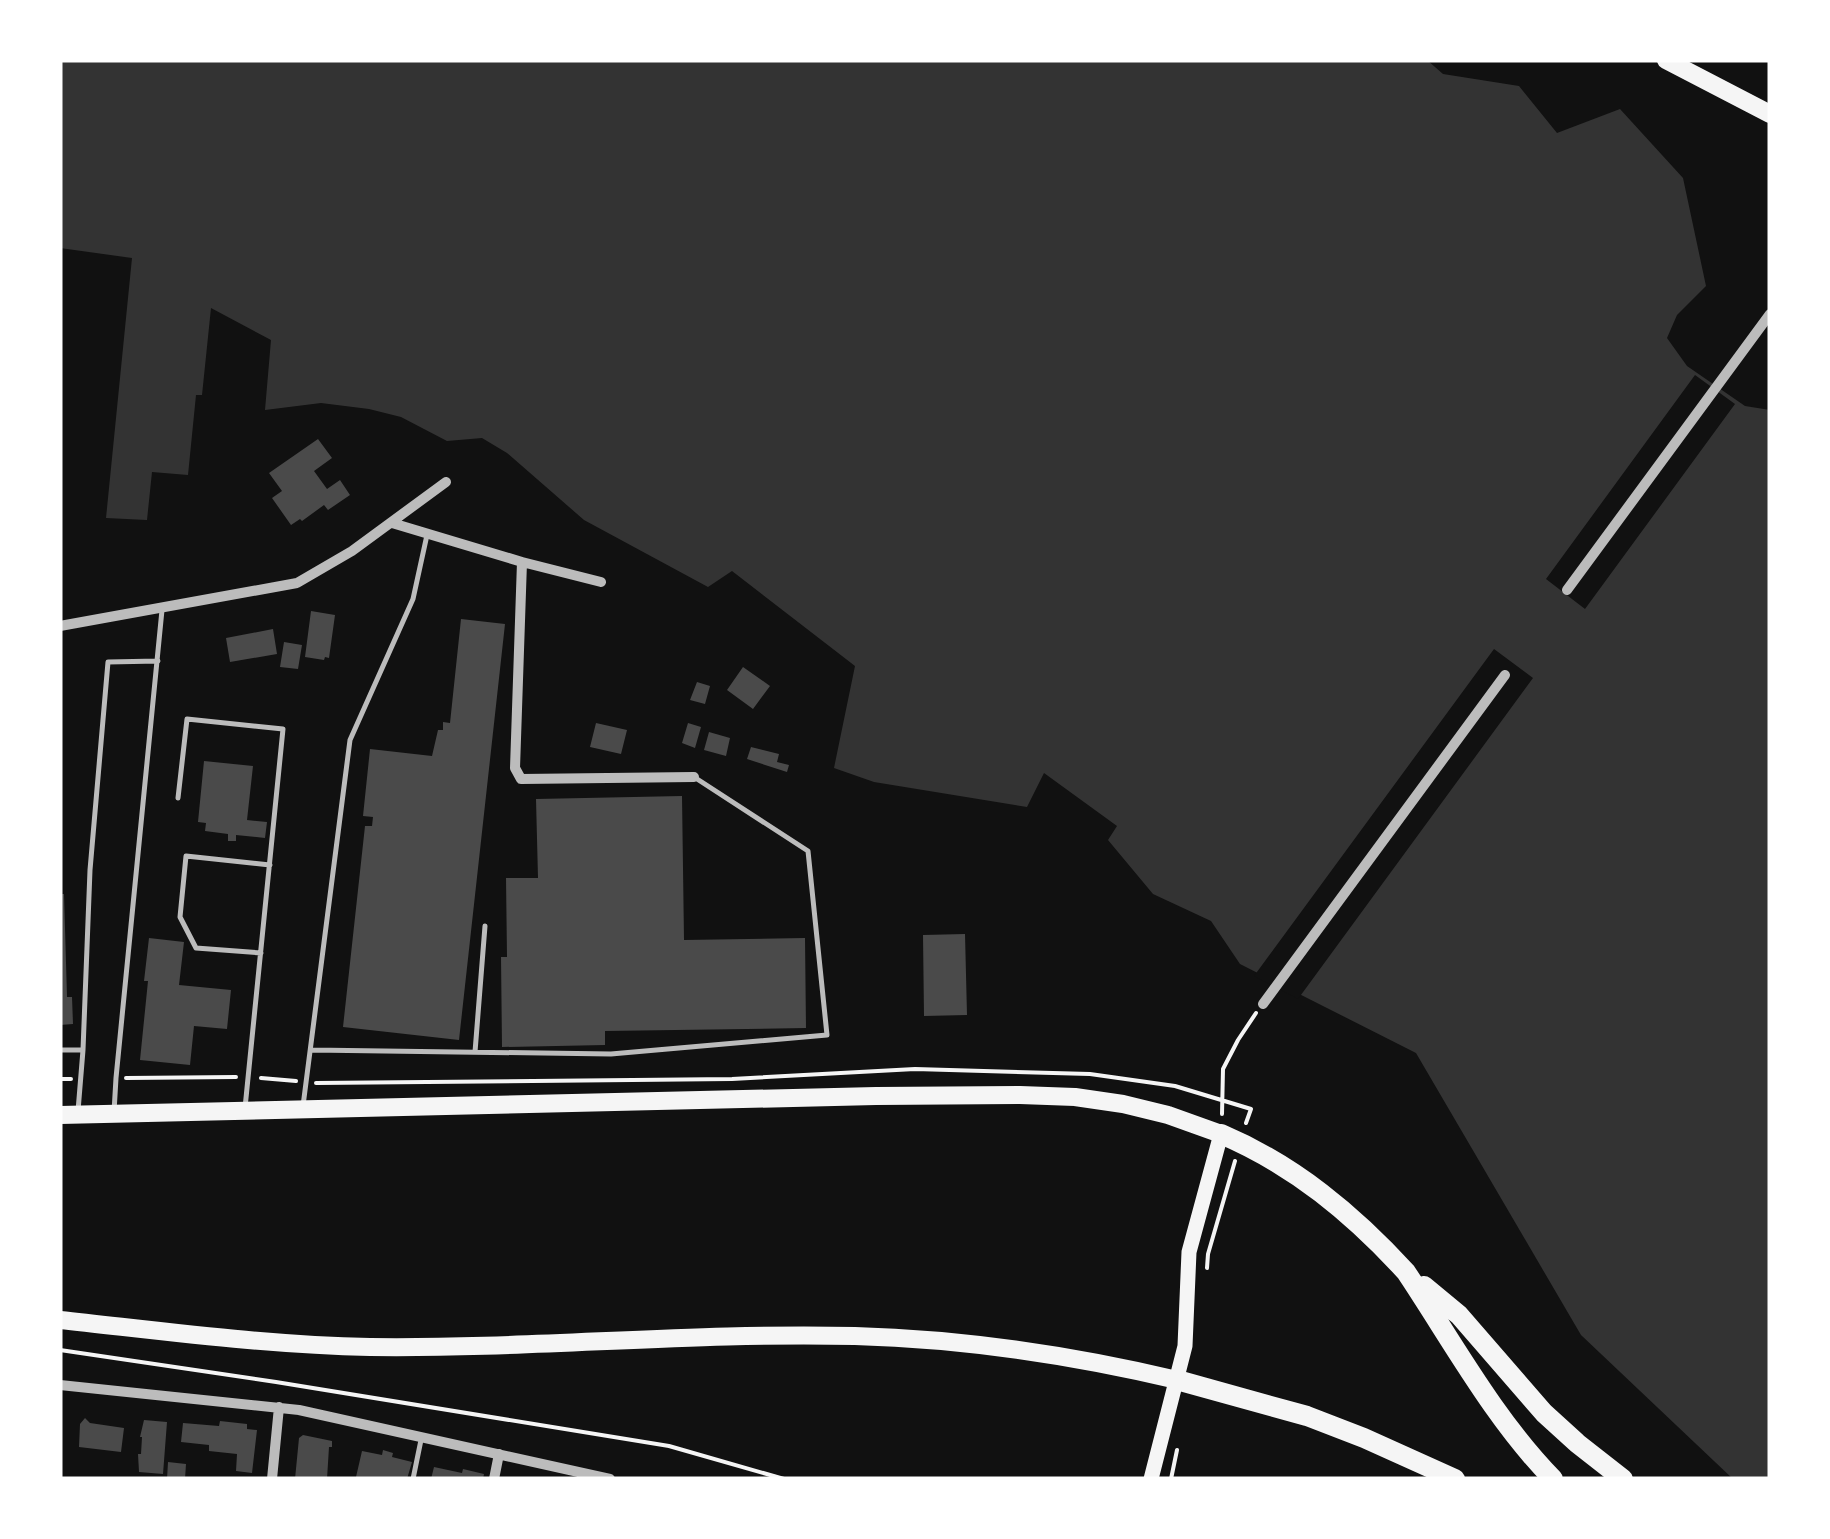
<svg xmlns="http://www.w3.org/2000/svg" width="1830" height="1539" font-family="Overpass,sans-serif">
	<style>
		.water { fill: #333 }
		.pier { fill: #111 }
		.building { fill: #4a4a4a }
		.lines { fill: none; stroke-linecap: round; stroke-linejoin: round }
		.path { stroke: #f5f5f5; stroke-width: 4 }
		.service { stroke: #bcbcbc; stroke-width: 5 }
		.minor { stroke: #bcbcbc; stroke-width: 10 }
		.secondary { stroke: #f5f5f5; stroke-width: 15 }
		.primary { stroke: #f5f5f5; stroke-width: 18 }
		.trunk { stroke: #f5f5f5; stroke-width: 18 }
		.motorway { stroke: #f5f5f5; stroke-width: 20 }
	</style>
	<rect width="100%" height="100%" fill="#111"/>
	<path class="water" d="M 60,60 L 1427,60 L 1443,74 L 1519,86 L 1557,133 L 1620,109 L 1683,178 L 1706,286 L 1677,315 L 1667,338 L 1687,366 L 1745,406 L 1770,410 L 1770,1479 L 1733,1479 L 1581,1335 L 1416,1053 L 1240,964 L 1211,921 L 1153,894 L 1108,840 L 1117,826 L 1044,773 L 1027,807 L 874,782 L 834,768 L 855,666 L 732,571 L 708,587 L 584,520 L 507,453 L 482,438 L 447,441 L 401,417 L 369,409 L 321,403 L 265,410 L 271,340 L 211,308 L 202,395 L 196,395 L 188,475 L 152,472 L 147,520 L 106,518 L 132,258 L 60,248 Z"/>
	<path class="pier" d="M 1695,375 L 1735,404 L 1585,609 L 1546,579 Z
		M 1494,649 L 1533,678 L 1298,999 L 1254,976 Z"/>
	<path class="building" d="M 318,439 L 332,458 L 314,471 L 327,489 L 340,480 L 350,495 L 328,510 L 324,505 L 302,521 L 300,519 L 291,525 L 272,498 L 282,491 L 269,473 Z
		M 311,611 L 335,615 L 329,658 L 325,657 L 324,660 L 305,657 Z
		M 461,619 L 505,624 L 459,1040 L 343,1027 L 365,826 L 372,826 L 373,817 L 363,816 L 370,749 L 432,756 L 438,730 L 443,730 L 443,722 L 450,723 Z
		M 273,629 L 277,654 L 230,662 L 226,638 Z
		M 284,642 L 302,645 L 298,669 L 280,667 Z
		M 743,667 L 770,686 L 753,709 L 727,690 Z
		M 697,682 L 710,686 L 705,704 L 690,700 Z
		M 596,723 L 627,730 L 621,754 L 590,747 Z
		M 688,723 L 701,727 L 695,748 L 682,743 Z
		M 709,732 L 730,738 L 726,756 L 704,750 Z
		M 751,747 L 779,754 L 777,762 L 789,765 L 787,772 L 747,759 Z
		M 204,761 L 253,766 L 247,820 L 267,822 L 265,838 L 236,835 L 236,841 L 228,841 L 228,834 L 205,831 L 206,823 L 198,822 Z
		M 682,796 L 684,940 L 805,938 L 806,1028 L 605,1031 L 605,1045 L 502,1047 L 501,957 L 507,957 L 506,878 L 538,878 L 536,799 Z
		M 60,894 L 64,894 L 67,997 L 72,997 L 73,1024 L 60,1025 Z
		M 965,934 L 967,1015 L 924,1016 L 923,935 Z
		M 149,938 L 184,942 L 179,985 L 231,990 L 227,1029 L 194,1026 L 190,1065 L 140,1060 L 148,981 L 144,981 Z
		M 85,1418 L 90,1423 L 124,1428 L 121,1452 L 79,1447 L 80,1424 Z
		M 144,1420 L 167,1422 L 163,1474 L 139,1472 L 138,1454 L 141,1454 L 142,1437 L 140,1437 Z
		M 220,1421 L 247,1424 L 247,1429 L 257,1430 L 252,1473 L 236,1471 L 237,1454 L 209,1451 L 209,1445 L 181,1442 L 183,1423 L 219,1426 Z
		M 303,1435 L 332,1441 L 332,1447 L 329,1447 L 327,1479 L 295,1479 L 299,1438 Z
		M 383,1450 L 393,1453 L 392,1457 L 412,1462 L 407,1479 L 356,1477 L 362,1451 L 382,1455 Z
		M 168,1462 L 186,1464 L 185,1479 L 167,1479 Z
		M 434,1467 L 462,1473 L 463,1469 L 484,1474 L 483,1479 L 431,1479 Z"/>
	<g class="lines">
		<path class="path" d="M 126,1078 L 236,1077
			M 261,1078 L 296,1081
			M 60,1079 L 71,1079
			M 316,1083 L 732,1079 L 915,1069 L 1090,1074 L 1175,1086 L 1251,1109 L 1246,1123
			M 1222,1114 L 1223,1069 L 1238,1040 L 1256,1013
			M 1207,1268 L 1208,1254 L 1235,1161
			M 60,1350 L 276,1382 L 669,1446 L 784,1479
			M 1171,1479 L 1177,1450"/>
		<path class="service" d="M 178,798 L 187,719 L 283,729 L 245,1108
			M 261,953 L 196,948 L 180,917 L 186,856 L 270,865
			M 60,1050 L 83,1050 L 90,870 L 108,662 L 158,661
			M 312,1050 L 611,1054 L 827,1035 L 808,851 L 694,777
			M 475,1052 L 485,926
			M 303,1106 L 350,740 L 413,599 L 427,535
			M 78,1111 L 83,1050
			M 114,1112 L 116,1078 L 162,610
			M 413,1479 L 421,1440"/>
		<path class="minor" d="M 392,523 L 522,562 L 515,768 L 521,779 L 694,777
			M 522,562 L 601,582
			M 1567,590 L 1770,314
			M 60,626 L 297,583 L 352,551 L 446,482
			M 1263,1004 L 1505,675
			M 60,1385 L 299,1410 L 610,1479
			M 272,1479 L 279,1407
			M 494,1479 L 499,1454"/>
		<path class="secondary" d="M 1151,1479 L 1185,1346 L 1189,1252 L 1221,1134"/>
		<path class="primary" d="M 1666,60 L 1770,114"/>
		<path class="trunk" d="M 60,1115 L 876,1096 L 1020,1095 L 1075,1097 L 1123,1104 L 1168,1115 L 1221,1134
			M 60,1320 C 163,1331 266,1345 370,1347 C 531,1349 693,1332 855,1336 C 963,1339 1071,1355 1177,1380"/>
		<path class="motorway" d="M 1221,1134 C 1294,1165 1353,1214 1406,1272 C 1452,1341 1495,1420 1553,1479
			M 1424,1286 L 1459,1315 L 1544,1413 L 1577,1443 L 1623,1479
			M 1177,1380 L 1307,1416 L 1364,1438 L 1455,1479"/>
	</g>
	<rect width="1830" height="1539" fill="none" stroke="#ffffff" stroke-width="125"/>
</svg>
